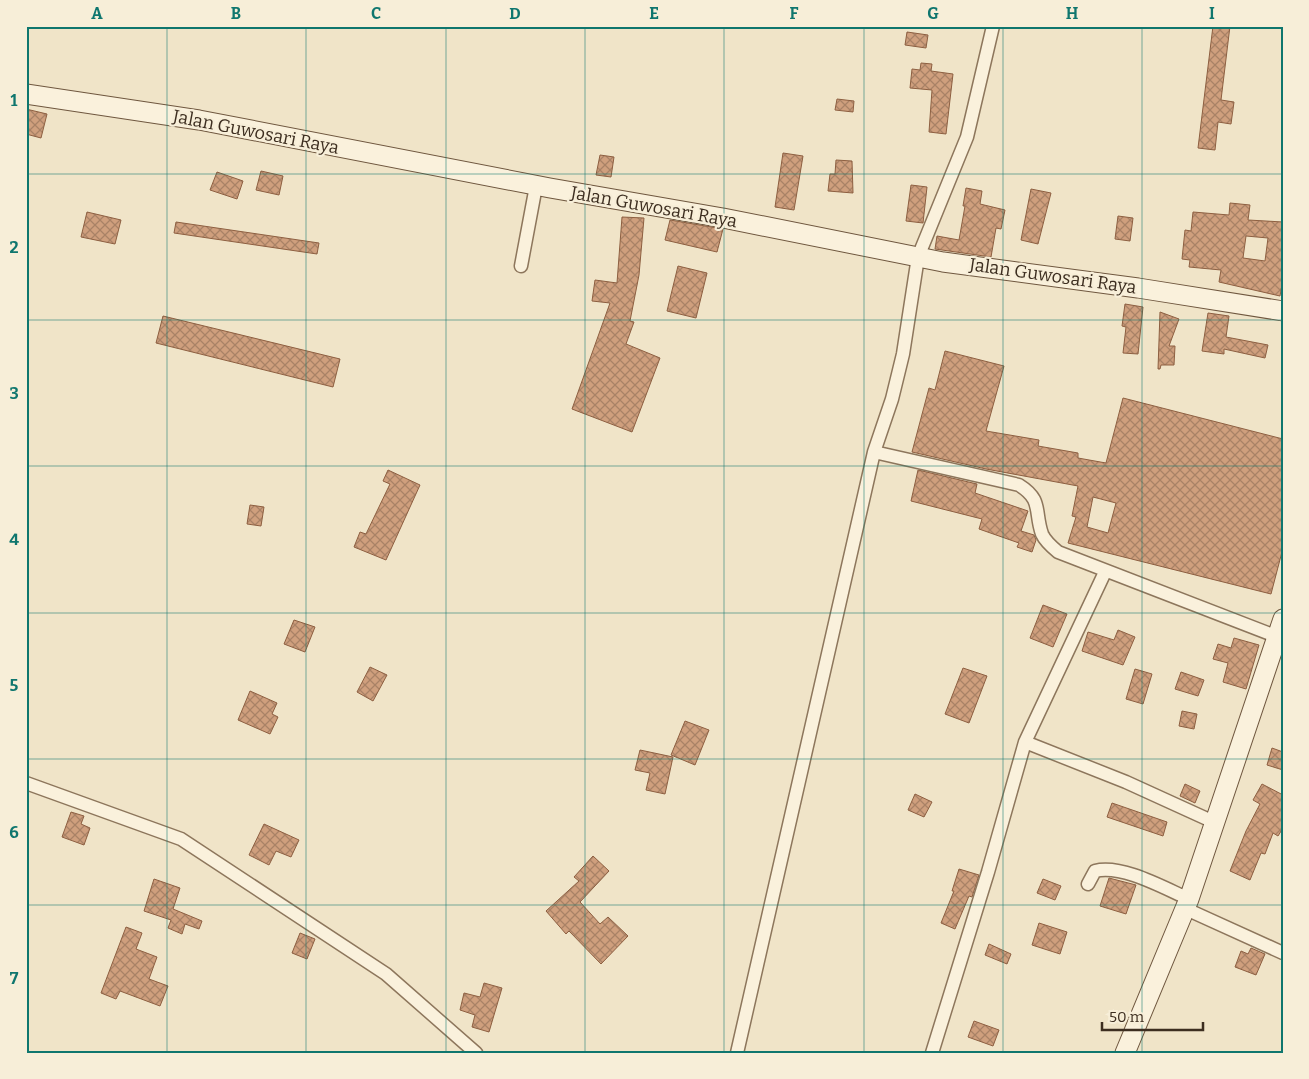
<svg xmlns="http://www.w3.org/2000/svg" width="1309" height="1079" font-family="Bitter,serif">
	<style>
		.building { fill: url(#building-cross-hatch); stroke: #8d5f41; fill-rule: evenodd }
		.lines { fill: none; stroke-linecap: round; stroke-linejoin: round }
		.street-casing { stroke: #8d765c; stroke-width: 15 }
		.secondary-casing { stroke: #6f573f; stroke-width: 21 }
		.street { stroke: #faf1dc; stroke-width: 12 }
		.secondary { stroke: #faf1dc; stroke-width: 19 }
		.grid { fill: none; stroke: #0f766e; stroke-width: 1; stroke-opacity: 0.55 }
		.labels { text-anchor: middle; dominant-baseline: central; stroke-width: 4.5; stroke-linejoin: round; paint-order: stroke }
		.street-label { font-size: 18px; fill: #3d2e20; stroke: #f7eed8 }
		.neatline { fill: none; stroke: #0f766e; stroke-width: 2 }
		.grid-label { font-size: 16px; text-anchor: middle; font-weight: bold; fill: #0f766e }
	</style>
	<defs>
		<pattern id="building-cross-hatch" width="8" height="8" patternUnits="userSpaceOnUse" patternTransform="scale(1.25)"><rect width="8" height="8" fill="#cf9f7d"/><path d="M0 0l8 8M0 8l8-8" fill="none" stroke="#a98266"/></pattern>
	</defs>
	<rect width="100%" height="100%" fill="#f0e4c8"/>
	<path class="building" d="M 1213,26 L 1230,26 L 1221,100 L 1234,102 L 1231,124 L 1218,122 L 1215,150 L 1198,148 Z
		M 907,32 L 928,35 L 926,48 L 905,45 Z
		M 921,63 L 932,64 L 931,71 L 953,74 L 946,134 L 929,132 L 932,90 L 910,88 L 912,69 L 920,70 Z
		M 837,99 L 854,101 L 853,112 L 835,110 Z
		M 26,109 L 47,114 L 41,138 L 26,134 Z
		M 783,153 L 803,156 L 794,210 L 775,207 Z
		M 600,155 L 614,157 L 611,177 L 596,175 Z
		M 836,160 L 852,161 L 853,193 L 828,191 L 830,174 L 835,174 Z
		M 261,171 L 283,176 L 279,195 L 256,190 Z
		M 217,172 L 243,181 L 237,199 L 210,190 Z
		M 911,185 L 927,187 L 923,223 L 906,221 Z
		M 966,188 L 982,191 L 980,204 L 1005,210 L 1001,229 L 996,228 L 991,257 L 935,249 L 937,236 L 959,240 L 965,206 L 963,206 Z
		M 1031,189 L 1051,193 L 1038,244 L 1021,240 Z
		M 1230,203 L 1250,205 L 1248,220 L 1283,222 L 1283,279 L 1280,296 L 1219,282 L 1221,270 L 1189,267 L 1190,260 L 1182,259 L 1185,230 L 1191,231 L 1193,212 L 1229,215 ZM 1246,236 L 1268,238 L 1265,261 L 1243,258 Z
		M 87,212 L 121,220 L 115,244 L 81,237 Z
		M 1118,216 L 1133,218 L 1130,241 L 1115,239 Z
		M 622,217 L 644,218 L 639,275 L 630,321 L 634,322 L 626,344 L 660,358 L 632,432 L 572,409 L 610,303 L 592,301 L 595,280 L 617,283 Z
		M 670,220 L 723,229 L 717,252 L 665,240 Z
		M 176,222 L 319,243 L 317,254 L 174,233 Z
		M 678,266 L 707,273 L 696,318 L 667,311 Z
		M 1125,304 L 1143,307 L 1138,354 L 1123,353 L 1126,327 L 1122,326 Z
		M 1160,312 L 1179,319 L 1169,346 L 1175,346 L 1174,365 L 1161,365 L 1160,369 L 1158,369 Z
		M 1208,313 L 1229,316 L 1226,337 L 1268,345 L 1265,358 L 1224,349 L 1224,354 L 1202,351 Z
		M 163,316 L 340,359 L 333,387 L 156,343 Z
		M 945,351 L 1004,366 L 986,431 L 1039,440 L 1038,446 L 1078,453 L 1078,458 L 1106,463 L 1123,398 L 1283,439 L 1283,548 L 1271,594 L 1068,543 L 1076,517 L 1072,516 L 1078,486 L 986,469 L 912,452 L 929,388 L 935,390 ZM 1093,497 L 1116,503 L 1108,533 L 1087,527 Z
		M 388,470 L 420,485 L 386,560 L 354,547 L 360,532 L 366,534 L 390,484 L 383,481 Z
		M 918,470 L 977,484 L 975,493 L 1028,511 L 1021,531 L 1034,535 L 1036,540 L 1032,552 L 1017,547 L 1019,543 L 979,529 L 982,519 L 911,501 Z
		M 250,505 L 264,507 L 261,526 L 247,524 Z
		M 1043,605 L 1067,614 L 1053,647 L 1030,638 Z
		M 294,620 L 315,627 L 305,652 L 284,644 Z
		M 1118,630 L 1135,637 L 1123,665 L 1082,651 L 1088,632 L 1114,640 Z
		M 1234,638 L 1259,645 L 1246,689 L 1223,682 L 1228,663 L 1213,659 L 1218,644 L 1231,648 Z
		M 370,667 L 387,675 L 373,701 L 357,692 Z
		M 963,668 L 987,676 L 969,723 L 945,714 Z
		M 1135,669 L 1152,674 L 1143,704 L 1126,699 Z
		M 1181,672 L 1204,680 L 1198,696 L 1175,689 Z
		M 250,691 L 277,703 L 272,714 L 278,717 L 270,734 L 238,720 Z
		M 1182,711 L 1197,714 L 1194,729 L 1179,726 Z
		M 685,721 L 709,730 L 695,765 L 671,755 Z
		M 1272,748 L 1283,752 L 1283,770 L 1267,765 Z
		M 640,750 L 673,757 L 665,794 L 646,790 L 650,773 L 635,770 Z
		M 1185,784 L 1200,791 L 1195,803 L 1180,796 Z
		M 1262,784 L 1283,795 L 1283,828 L 1278,836 L 1273,833 L 1265,854 L 1261,853 L 1250,880 L 1230,871 L 1246,831 L 1260,804 L 1253,800 Z
		M 915,794 L 932,802 L 924,817 L 908,810 Z
		M 1112,803 L 1167,822 L 1163,836 L 1107,817 Z
		M 71,812 L 84,816 L 81,824 L 90,828 L 84,845 L 62,837 Z
		M 264,824 L 299,840 L 291,857 L 276,851 L 269,865 L 249,855 Z
		M 593,856 L 609,871 L 580,902 L 600,924 L 608,917 L 628,936 L 601,964 L 569,931 L 566,934 L 546,911 L 579,881 L 574,877 Z
		M 959,869 L 979,875 L 972,897 L 969,896 L 955,929 L 941,923 L 954,891 L 952,891 Z
		M 1109,878 L 1136,885 L 1126,914 L 1100,906 Z
		M 154,879 L 180,888 L 173,909 L 202,921 L 199,929 L 185,924 L 182,934 L 168,928 L 171,920 L 144,911 Z
		M 1043,879 L 1061,886 L 1055,900 L 1037,893 Z
		M 1039,923 L 1067,932 L 1060,954 L 1032,945 Z
		M 126,927 L 142,933 L 136,949 L 157,957 L 149,979 L 168,986 L 160,1006 L 120,991 L 116,999 L 101,993 Z
		M 300,933 L 315,939 L 307,959 L 292,953 Z
		M 989,944 L 1011,954 L 1007,964 L 985,955 Z
		M 1251,948 L 1265,954 L 1256,975 L 1235,967 L 1241,951 L 1248,954 Z
		M 484,983 L 502,988 L 489,1032 L 472,1027 L 475,1015 L 460,1010 L 464,993 L 480,997 Z
		M 974,1021 L 999,1030 L 993,1046 L 968,1037 Z"/>
	<g class="lines">
		<defs>
			<path id="street" d="M 521,266 L 536,186
				M 874,452 L 1019,485 C 1043,500 1034,511 1042,534 C 1045,541 1052,547 1058,552 L 1278,637
				M 1025,742 L 1126,782 L 1216,823
				M 26,783 L 181,839 L 386,974 L 476,1053
				M 1088,884 L 1095,871 C 1122,864 1164,888 1189,899
				M 1186,909 L 1283,953
				M 737,1053 L 874,452 L 892,399 L 903,354 L 918,257 L 967,137 L 993,26
				M 932,1053 L 988,872 L 1025,742 L 1105,572"/>
			<path id="secondary" d="M 26,94 L 199,120 L 550,188 L 723,218 L 943,262 L 1138,288 L 1283,311
				M 1125,1053 L 1189,899 L 1283,619"/>
		</defs>
		<use href="#street" class="street-casing"/>
		<use href="#secondary" class="secondary-casing"/>
		<use href="#street" class="street"/>
		<use href="#secondary" class="secondary"/>
	</g>
	<path class="grid" d="M 167,26 L 167,1053M 306,26 L 306,1053M 446,26 L 446,1053M 585,26 L 585,1053M 724,26 L 724,1053M 864,26 L 864,1053M 1003,26 L 1003,1053M 1142,26 L 1142,1053M 26,174 L 1283,174M 26,320 L 1283,320M 26,466 L 1283,466M 26,613 L 1283,613M 26,759 L 1283,759M 26,905 L 1283,905"/>
	<g class="labels">
		<g class="street-label">
			<text transform="translate(256 132) rotate(11)">Jalan Guwosari Raya</text>
			<text transform="translate(654 207) rotate(10)">Jalan Guwosari Raya</text>
			<text transform="translate(1053 276) rotate(8)">Jalan Guwosari Raya</text>
		</g>
	</g>
	<rect width="1309" height="1079" fill="none" stroke="#f7eed8" stroke-width="55"/>
	<path d="M1102 1022v8h101v-8" fill="none" stroke="#3d2e20" stroke-width="2.5"/>
	<text x="1109" y="1022" font-size="15" fill="#3d2e20" stroke="#f7eed8" stroke-width="4" paint-order="stroke">50 m</text>
	<rect x="28" y="28" width="1254" height="1024" class="neatline"/>
	<g class="grid-label">
		<text x="97" y="19">A</text>
		<text x="236" y="19">B</text>
		<text x="376" y="19">C</text>
		<text x="515" y="19">D</text>
		<text x="654" y="19">E</text>
		<text x="794" y="19">F</text>
		<text x="933" y="19">G</text>
		<text x="1072" y="19">H</text>
		<text x="1212" y="19">I</text>
		<text x="14" y="106">1</text>
		<text x="14" y="253">2</text>
		<text x="14" y="399">3</text>
		<text x="14" y="545">4</text>
		<text x="14" y="691">5</text>
		<text x="14" y="838">6</text>
		<text x="14" y="984">7</text>
	</g>
</svg>
